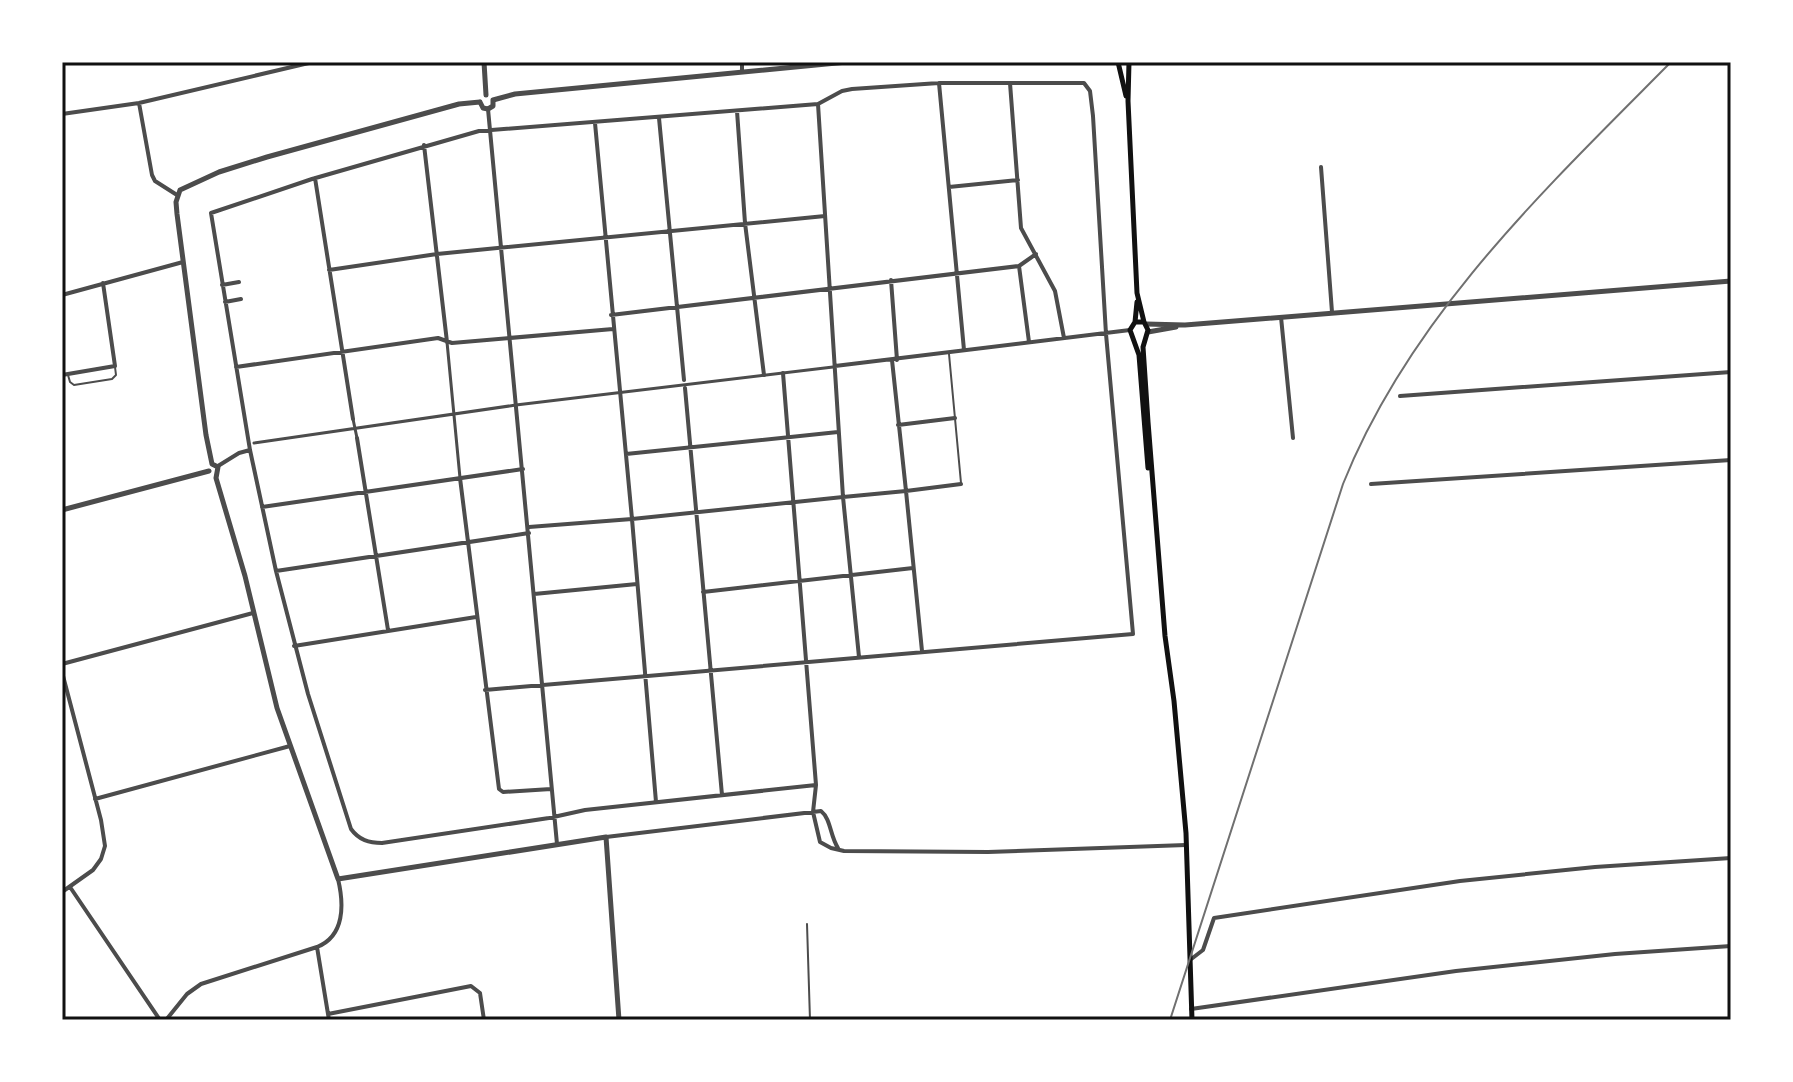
<svg xmlns="http://www.w3.org/2000/svg" width="1793" height="1082" font-family="'DejaVu Sans',sans-serif">
	<style>
		.lines { fill: none; stroke-linecap: round; stroke-linejoin: round }
		.service { stroke: #4c4c4c; stroke-width: 2 }
		.pedestrian { stroke: #4c4c4c; stroke-width: 3 }
		.minor { stroke: #4c4c4c; stroke-width: 4 }
		.tertiary { stroke: #4c4c4c; stroke-width: 5 }
		.secondary { stroke: #111; stroke-width: 5 }
		.rail { stroke: #707070; stroke-width: 2 }
		.neatline { fill: none; stroke: #111; stroke-width: 3 }
	</style>
	<rect width="100%" height="100%" fill="#fff"/>
	<g class="lines">
		<path class="service" d="M 949,354 L 961,483
			M 68,375 L 70,382 L 74,385 L 112,379 L 116,375 L 115,367
			M 807,924 L 810,1020"/>
		<path class="pedestrian" d="M 447,342 L 460,478
			M 353,419 L 357,438
			M 254,443 L 516,405 L 833,367"/>
		<path class="minor" d="M 742,62 L 742,70
			M 939,83 L 964,350
			M 1010,83 L 1021,228 L 1055,291 L 1064,338
			M 139,103 L 152,175 L 155,181 L 177,195
			M 818,104 L 843,497 L 906,491 L 892,360
			M 488,109 L 557,844
			M 737,111 L 745,223 L 764,375
			M 62,114 L 139,103 L 313,62
			M 659,118 L 684,380
			M 424,145 L 447,342
			M 1321,167 L 1332,312
			M 315,178 L 353,419
			M 949,187 L 1018,180
			M 1019,266 L 1036,254
			M 329,270 L 437,254 L 825,216
			M 891,280 L 897,360
			M 222,285 L 239,282
			M 62,295 L 183,262
			M 225,302 L 241,299
			M 611,315 L 1019,266 L 1029,342
			M 1281,317 L 1293,438
			M 835,366 L 1130,330
			M 236,367 L 438,338 L 452,343 L 613,329
			M 783,373 L 816,785 L 813,812 L 820,842 L 831,848 L 844,851 L 988,852 L 1186,845
			M 62,375 L 115,366 L 103,283
			M 685,388 L 722,795
			M 1400,396 L 1731,372
			M 898,425 L 955,418
			M 357,438 L 388,630
			M 626,454 L 838,432
			M 218,466 L 239,453 L 250,450
			M 460,478 L 499,789 L 503,792 L 551,789
			M 1371,484 L 1731,460
			M 262,507 L 523,469
			M 529,527 L 632,519 L 595,123
			M 276,571 L 529,533
			M 703,592 L 913,568
			M 534,594 L 637,584
			M 294,646 L 476,617
			M 922,651 L 906,491 L 961,484
			M 62,664 L 253,613
			M 62,672 L 101,820 L 105,846 L 101,859 L 93,870 L 62,892
			M 485,690 L 1133,634 L 1106,334 L 1093,116 L 1090,91 L 1084,83 L 939,83 L 852,89 L 842,91 L 818,104 L 479,131 L 312,179 L 211,213 L 250,450 L 276,571 L 308,694 L 351,829 C 359,840 369,843 382,843 L 549,818 L 585,810 L 816,785
			M 95,799 L 290,746
			M 656,802 L 632,519 L 843,497 L 859,657
			M 606,837 L 821,811 C 831,819 830,836 838,848
			M 70,887 L 160,1020
			M 317,947 L 329,1020
			M 1190,960 L 1203,950 L 1214,918 L 1460,881 L 1595,867 L 1731,858
			M 1191,1009 L 1456,971 L 1615,954 L 1731,946
			M 328,1014 L 471,986 L 480,993 L 484,1020
			M 166,1020 L 187,994 L 201,984 L 317,947 C 345,936 344,904 338,879"/>
		<path class="tertiary" d="M 484,62 L 486,95
			M 493,100 L 515,94 L 847,62
			M 480,102 L 459,104 L 267,157 L 219,172 L 180,190 L 176,202 L 177,214 L 206,435 L 212,464 L 218,467 L 216,478 L 245,576 L 277,708 L 338,879 L 606,837 L 619,1020
			M 480,102 L 483,108 L 488,109 L 493,106 L 493,100
			M 1146,324 L 1185,325 L 1731,281
			M 1148,332 L 1176,327
			M 62,510 L 209,471"/>
		<path class="secondary" d="M 1118,62 L 1126,96
			M 1129,62 L 1128,101 L 1137,293 L 1144,322
			M 1137,302 L 1135,322 L 1130,330 L 1139,355 L 1148,468
			M 1135,322 L 1144,322 L 1148,330 L 1143,347 L 1148,422 L 1165,636 L 1174,701 L 1186,833 L 1192,1020"/>
		<path class="rail" d="M 1170,1020 L 1343,484 C 1410,316 1546,188 1671,62"/>
	</g>
	<rect width="1793" height="1082" fill="none" stroke="#ffffff" stroke-width="128"/>
	<rect x="64" y="64" width="1665" height="954" class="neatline"/>
</svg>
